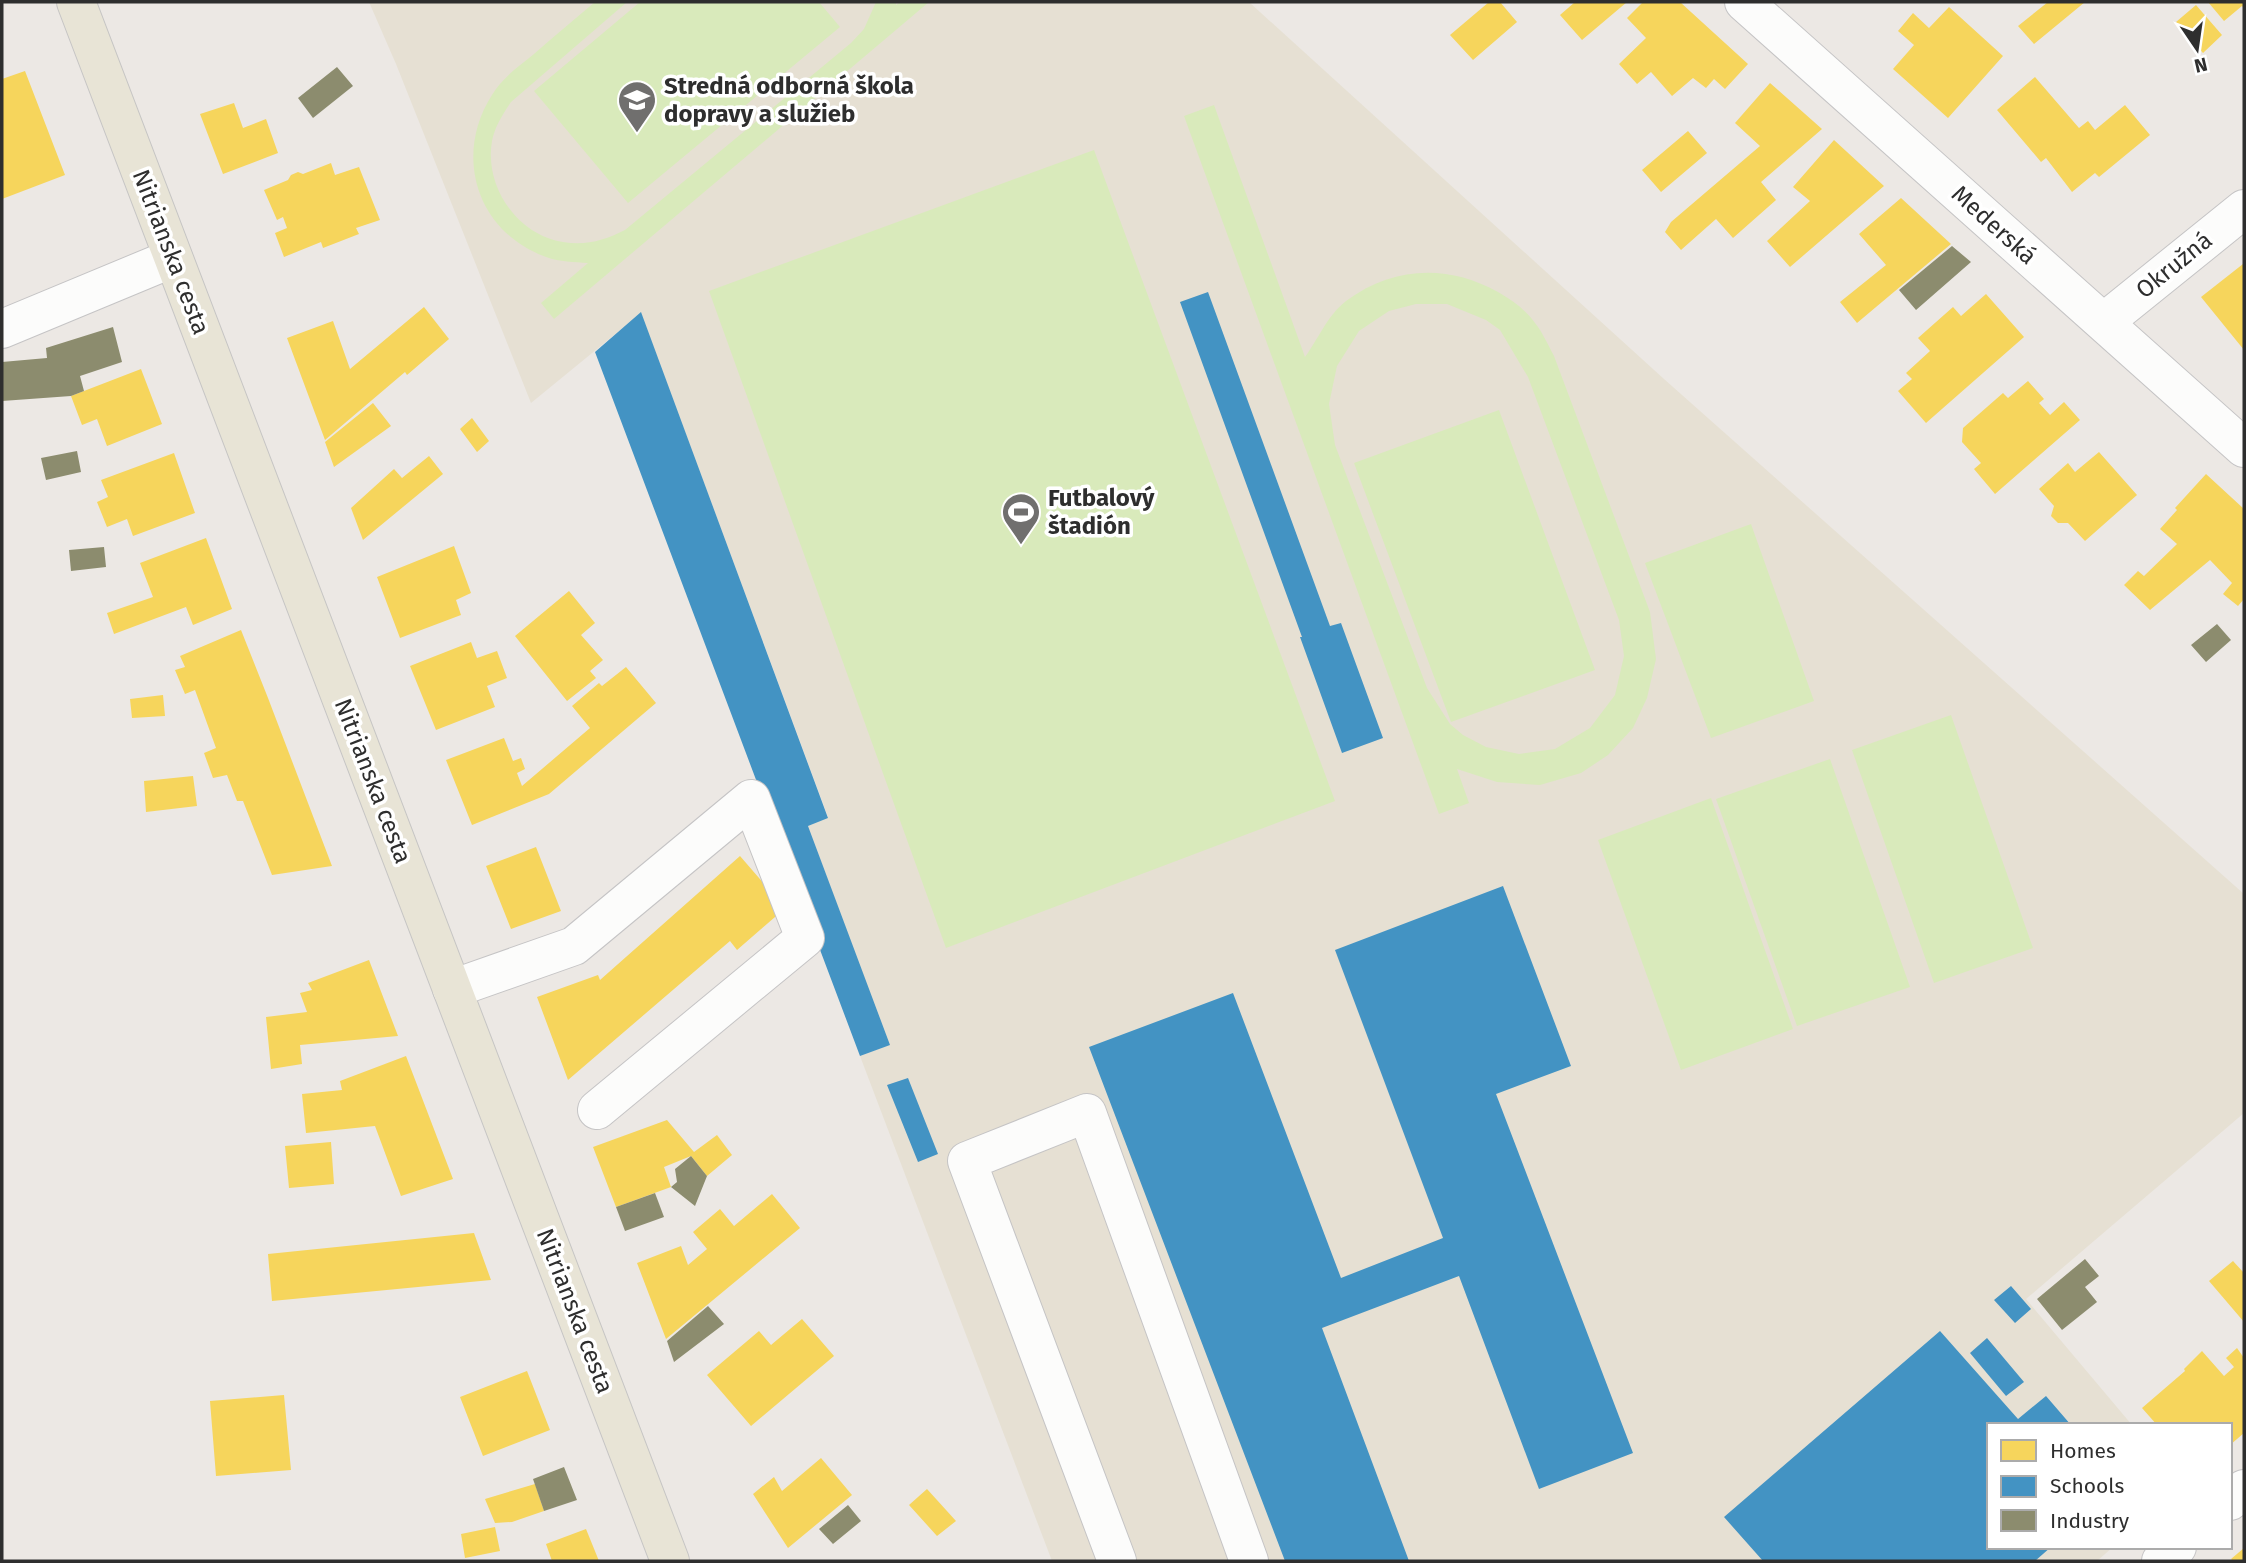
<svg xmlns="http://www.w3.org/2000/svg" width="2246" height="1563" font-family="'Fira Sans',sans-serif">
	<style>
		.education { fill: #e6e0d3 }
		.pitch { fill: #d9eabb; fill-rule: evenodd }
		.homes { fill: #f6d55c }
		.schools { fill: #4393c3 }
		.industry { fill: #8c8c6e }
		.lines { fill: none; stroke-linecap: round; stroke-linejoin: round }
		.minor-casing { stroke: #c5c4c5; stroke-width: 40 }
		.major-casing { stroke: #c6c5c4; stroke-width: 40 }
		.minor { stroke: #fcfcfb; stroke-width: 38 }
		.major { stroke: #e8e4d6; stroke-width: 38 }
		.labels { text-anchor: middle; dominant-baseline: central; stroke-width: 7; stroke-linejoin: round; paint-order: stroke }
		.poi-label { font-size: 24px; font-weight: bold; fill: #2e2e2e; stroke: #fff; text-anchor: start }
		.street-label { font-size: 24px; fill: #2e2e2e; stroke: #fff }
	</style>
	<rect width="100%" height="100%" fill="#ece8e4"/>
	<path class="education" d="M 369,2 L 1249,2 L 1664,379 L 2244,894 L 2244,1113 L 2026,1299 L 2132,1425 L 1989,1425 L 1989,1547 L 2113,1547 L 2097,1561 L 1052,1561 L 860,1056 L 889,1045 L 808,826 L 828,817 L 641,313 L 531,403 L 396,64 Z"/>
	<path class="pitch" d="M 595,2 L 627,2 L 511,102 C 503,114 495,126 492,141 C 484,186 517,235 563,242 C 586,246 605,240 625,230 L 851,43 L 864,29 L 876,2 L 896,2 L 896,5 L 900,2 L 929,2 L 554,319 L 541,303 L 588,263 C 574,262 560,262 546,257 C 477,232 453,156 492,95 C 502,78 519,66 534,54 C 554,36 575,19 595,2 Z
		M 640,2 L 819,2 L 840,27 L 628,203 L 534,91 Z
		M 1214,105 L 1305,357 C 1319,338 1327,316 1346,301 C 1393,266 1448,264 1498,292 C 1512,300 1526,310 1535,323 C 1543,333 1548,345 1554,356 L 1650,612 L 1656,659 L 1647,698 L 1633,728 L 1608,755 L 1581,773 L 1540,785 L 1497,782 L 1457,769 L 1469,803 L 1439,814 L 1184,116 ZM 1416,304 L 1447,304 L 1486,320 L 1500,330 L 1528,377 L 1619,620 L 1624,656 L 1615,695 L 1590,728 L 1555,749 L 1519,754 L 1486,747 L 1463,735 L 1450,724 L 1427,688 L 1335,445 L 1329,404 L 1337,366 L 1359,331 L 1389,311 Z
		M 1094,150 L 1335,801 L 946,948 L 709,291 Z
		M 1499,410 L 1595,670 L 1451,722 L 1354,463 Z
		M 1751,524 L 1814,701 L 1711,738 L 1645,563 Z
		M 1951,715 L 2033,948 L 1934,983 L 1852,750 Z
		M 1830,759 L 1910,987 L 1797,1026 L 1716,799 Z
		M 1711,798 L 1793,1029 L 1681,1070 L 1598,840 Z"/>
	<path class="homes" d="M 1489,2 L 1500,2 L 1517,22 L 1473,60 L 1450,35 Z
		M 1575,2 L 1627,2 L 1582,40 L 1560,15 Z
		M 1643,2 L 1680,2 L 1748,64 L 1725,89 L 1714,79 L 1706,88 L 1693,78 L 1672,96 L 1651,72 L 1637,84 L 1619,64 L 1646,38 L 1627,18 Z
		M 2048,2 L 2085,2 L 2034,44 L 2018,26 Z
		M 2208,2 L 2244,2 L 2244,8 L 2242,6 L 2224,21 Z
		M 2196,5 L 2222,35 L 2203,53 L 2176,22 Z
		M 1949,7 L 2003,56 L 1948,118 L 1893,69 L 1914,45 L 1898,31 L 1913,13 L 1929,28 Z
		M 25,71 L 65,175 L 2,199 L 2,79 Z
		M 2035,77 L 2079,128 L 2088,121 L 2095,130 L 2125,105 L 2150,135 L 2099,177 L 2095,173 L 2072,192 L 2046,158 L 2041,162 L 1997,110 Z
		M 1770,83 L 1822,129 L 1761,182 L 1776,200 L 1733,238 L 1716,219 L 1681,250 L 1665,232 L 1671,222 L 1760,146 L 1735,123 Z
		M 234,103 L 243,128 L 266,119 L 278,153 L 223,174 L 200,114 Z
		M 1688,131 L 1707,153 L 1661,192 L 1642,170 Z
		M 1834,140 L 1884,186 L 1790,267 L 1767,241 L 1810,201 L 1793,187 Z
		M 331,163 L 335,175 L 359,167 L 380,220 L 356,228 L 359,234 L 323,248 L 321,242 L 284,257 L 275,233 L 287,228 L 283,217 L 277,220 L 264,190 L 288,180 L 291,175 L 298,172 L 303,174 Z
		M 1901,198 L 1951,244 L 1857,323 L 1840,302 L 1886,265 L 1859,234 Z
		M 2243,264 L 2244,266 L 2244,350 L 2201,297 Z
		M 1986,294 L 2024,337 L 1926,423 L 1898,391 L 1912,379 L 1906,373 L 1930,351 L 1918,338 L 1953,307 L 1961,316 Z
		M 424,307 L 449,339 L 407,375 L 405,372 L 325,440 L 287,338 L 333,321 L 350,369 Z
		M 141,369 L 162,424 L 107,446 L 97,419 L 82,425 L 71,396 Z
		M 2028,381 L 2044,399 L 2039,403 L 2050,415 L 2064,402 L 2080,420 L 1995,494 L 1974,469 L 1981,463 L 1962,442 L 1963,428 L 2003,393 L 2008,398 Z
		M 373,403 L 391,426 L 334,467 L 325,442 Z
		M 472,418 L 489,441 L 477,452 L 460,429 Z
		M 2099,452 L 2137,495 L 2085,541 L 2068,523 L 2058,523 L 2051,516 L 2054,506 L 2039,489 L 2068,463 L 2075,472 Z
		M 174,453 L 195,513 L 133,536 L 127,519 L 107,527 L 97,502 L 108,497 L 101,480 Z
		M 429,456 L 443,474 L 363,540 L 351,508 L 394,469 L 402,478 Z
		M 2206,474 L 2244,509 L 2244,599 L 2238,606 L 2223,594 L 2232,583 L 2210,560 L 2150,610 L 2124,585 L 2138,571 L 2144,576 L 2177,544 L 2160,529 L 2177,510 L 2175,508 Z
		M 206,538 L 232,609 L 193,625 L 186,607 L 114,634 L 107,613 L 153,597 L 140,563 Z
		M 454,546 L 471,593 L 456,600 L 461,615 L 400,638 L 377,577 Z
		M 569,591 L 595,623 L 581,635 L 603,660 L 590,671 L 596,678 L 567,701 L 515,636 Z
		M 241,630 L 268,698 L 332,866 L 272,875 L 243,801 L 237,801 L 227,775 L 213,778 L 204,753 L 216,748 L 195,690 L 185,694 L 175,670 L 185,667 L 180,656 Z
		M 471,642 L 477,658 L 497,651 L 507,678 L 487,686 L 495,707 L 436,730 L 410,666 Z
		M 626,667 L 656,703 L 549,794 L 472,825 L 446,760 L 504,738 L 513,761 L 521,758 L 525,769 L 517,773 L 522,786 L 590,728 L 572,706 L 599,683 L 602,686 Z
		M 163,695 L 165,716 L 132,718 L 130,699 Z
		M 193,776 L 197,806 L 146,812 L 144,781 Z
		M 536,847 L 561,911 L 511,929 L 486,866 Z
		M 740,856 L 778,900 L 782,911 L 737,950 L 730,941 L 568,1080 L 537,997 L 598,975 L 600,980 Z
		M 369,960 L 398,1036 L 300,1045 L 302,1064 L 271,1069 L 266,1017 L 307,1012 L 300,993 L 312,990 L 308,983 Z
		M 406,1056 L 453,1179 L 401,1196 L 375,1126 L 306,1133 L 302,1094 L 342,1090 L 340,1081 Z
		M 667,1120 L 694,1152 L 717,1135 L 732,1155 L 707,1176 L 691,1156 L 664,1167 L 671,1187 L 616,1207 L 593,1147 Z
		M 331,1142 L 334,1184 L 289,1188 L 285,1146 Z
		M 772,1194 L 800,1228 L 666,1339 L 637,1263 L 681,1246 L 688,1265 L 707,1249 L 693,1232 L 720,1209 L 734,1226 Z
		M 474,1233 L 491,1280 L 272,1301 L 268,1254 Z
		M 2233,1261 L 2244,1273 L 2244,1322 L 2209,1281 Z
		M 802,1319 L 834,1356 L 751,1426 L 707,1375 L 759,1331 L 771,1345 Z
		M 2237,1348 L 2244,1358 L 2244,1433 L 2230,1445 L 2230,1425 L 2157,1425 L 2142,1408 L 2185,1371 L 2184,1369 L 2202,1351 L 2224,1376 L 2234,1367 L 2226,1358 Z
		M 527,1371 L 550,1430 L 483,1456 L 460,1397 Z
		M 284,1395 L 291,1470 L 216,1476 L 210,1401 Z
		M 821,1458 L 852,1495 L 788,1548 L 753,1494 L 774,1477 L 782,1491 Z
		M 535,1484 L 544,1511 L 512,1522 L 495,1523 L 485,1499 Z
		M 927,1489 L 956,1521 L 937,1536 L 909,1505 Z
		M 495,1527 L 500,1551 L 465,1558 L 461,1534 Z
		M 586,1529 L 599,1561 L 552,1561 L 546,1544 Z
		M 2244,1548 L 2244,1561 L 2233,1561 L 2231,1559 Z"/>
	<path class="schools" d="M 1208,292 L 1330,626 L 1341,623 L 1383,738 L 1342,753 L 1300,637 L 1302,637 L 1180,302 Z
		M 641,312 L 828,818 L 808,826 L 890,1045 L 860,1056 L 595,352 Z
		M 1503,886 L 1571,1066 L 1496,1094 L 1633,1453 L 1539,1489 L 1459,1276 L 1322,1328 L 1409,1561 L 1285,1561 L 1089,1047 L 1233,993 L 1341,1278 L 1443,1238 L 1335,950 Z
		M 908,1078 L 938,1154 L 918,1162 L 887,1085 Z
		M 2011,1286 L 2031,1309 L 2015,1323 L 1994,1300 Z
		M 1940,1331 L 2018,1419 L 2046,1396 L 2071,1425 L 1989,1425 L 1989,1547 L 2051,1547 L 2035,1561 L 1763,1561 L 1724,1517 Z
		M 1987,1338 L 2024,1382 L 2006,1396 L 1970,1353 Z"/>
	<path class="industry" d="M 337,67 L 353,86 L 313,118 L 298,98 Z
		M 1952,246 L 1971,262 L 1916,310 L 1899,290 Z
		M 113,327 L 122,362 L 80,376 L 84,391 L 71,396 L 2,401 L 2,362 L 47,358 L 46,348 Z
		M 77,451 L 81,472 L 46,480 L 41,458 Z
		M 104,547 L 106,567 L 71,571 L 69,550 Z
		M 2217,624 L 2231,640 L 2206,662 L 2191,645 Z
		M 691,1156 L 707,1176 L 695,1206 L 671,1187 L 677,1182 L 675,1169 Z
		M 655,1193 L 664,1217 L 625,1231 L 616,1207 Z
		M 2085,1259 L 2099,1276 L 2085,1287 L 2097,1302 L 2062,1330 L 2037,1299 Z
		M 708,1306 L 724,1324 L 674,1362 L 667,1341 Z
		M 564,1467 L 577,1500 L 544,1511 L 533,1479 Z
		M 848,1505 L 861,1521 L 833,1544 L 819,1529 Z"/>
	<g class="lines">
		<defs>
			<path id="minor" d="M 1744,2 L 2244,448
				M 2104,322 L 2244,209
				M 2,329 L 173,258
				M 452,989 L 574,946 L 751,799 L 805,938 L 597,1110
				M 2230,1501 L 2244,1489
				M 1117,1561 L 967,1161 L 1087,1113 L 1249,1561
				M 2161,1561 L 2177,1547"/>
			<path id="major" d="M 76,2 L 670,1561"/>
		</defs>
		<use href="#minor" class="minor-casing"/>
		<use href="#major" class="major-casing"/>
		<use href="#minor" class="minor"/>
		<use href="#major" class="major"/>
	</g>
	<defs>
		<symbol id="school-pin" viewBox="-11 -11 22 30"><path d="M0 17L-7.5 6A9.5 9.5 0 1 1 7.5 6Z" fill="#706f6e" stroke="#fff"/><path d="M0-5L7-2L0 1L-7-2ZM-4 1L0 2.5L4 1V4Q0 6-4 4Z" fill="#fff"/></symbol>
		<symbol id="stadium-pin" viewBox="-11 -11 22 30"><path d="M0 17L-7.5 6A9.5 9.5 0 1 1 7.5 6Z" fill="#706f6e" stroke="#fff"/><path d="M0-5a6.5 5 0 1 0 0 10a6.5 5 0 1 0 0-10ZM-3.5-1.8h7v3.6h-7Z" fill="#fff"/></symbol>
	</defs>
	<g fill-rule="evenodd">
		<use href="#school-pin" x="615" y="78" width="44" height="60"/>
		<use href="#stadium-pin" x="999" y="490" width="44" height="60"/>
	</g>
	<g class="labels">
		<g class="poi-label">
			<text x="664" y="86">Stredná odborná škola<tspan x="664" dy="28">dopravy a služieb</tspan></text>
			<text x="1048" y="498">Futbalový<tspan x="1048" dy="28">štadión</tspan></text>
		</g>
		<g class="street-label">
			<text transform="translate(1994 225) rotate(42)">Mederská</text>
			<text transform="translate(171 252) rotate(69)">Nitrianska cesta</text>
			<text transform="translate(2174 265) rotate(-39)">Okružná</text>
			<text transform="translate(373 781) rotate(69)">Nitrianska cesta</text>
			<text transform="translate(575 1311) rotate(69)">Nitrianska cesta</text>
		</g>
	</g>
	<rect width="2246" height="1563" fill="none" stroke="#2e2e2e" stroke-width="7"/>
	<rect x="1987" y="1423" width="245" height="126" fill="#ffffff" stroke="#ababab" stroke-width="2"/>
	<rect x="2001" y="1440" width="35" height="21" fill="#f6d55c" stroke="#ababab" stroke-width="2"/>
	<text x="2050" y="1458" font-size="21" fill="#2e2e2e">Homes</text>
	<rect x="2001" y="1476" width="35" height="21" fill="#4393c3" stroke="#ababab" stroke-width="2"/>
	<text x="2050" y="1493" font-size="21" fill="#2e2e2e">Schools</text>
	<rect x="2001" y="1510" width="35" height="21" fill="#8c8c6e" stroke="#ababab" stroke-width="2"/>
	<text x="2050" y="1528" font-size="21" fill="#2e2e2e">Industry</text>
	<g transform="translate(2197 49) rotate(167)" stroke="#ffffff" stroke-width="5" paint-order="stroke">
	<path d="M0-5L12 26L0 18L-12 26Z" fill="#2e2e2e"/>
	<text y="-10" font-size="19" font-weight="bold" text-anchor="middle" fill="#2e2e2e">N</text>
	</g>
</svg>
